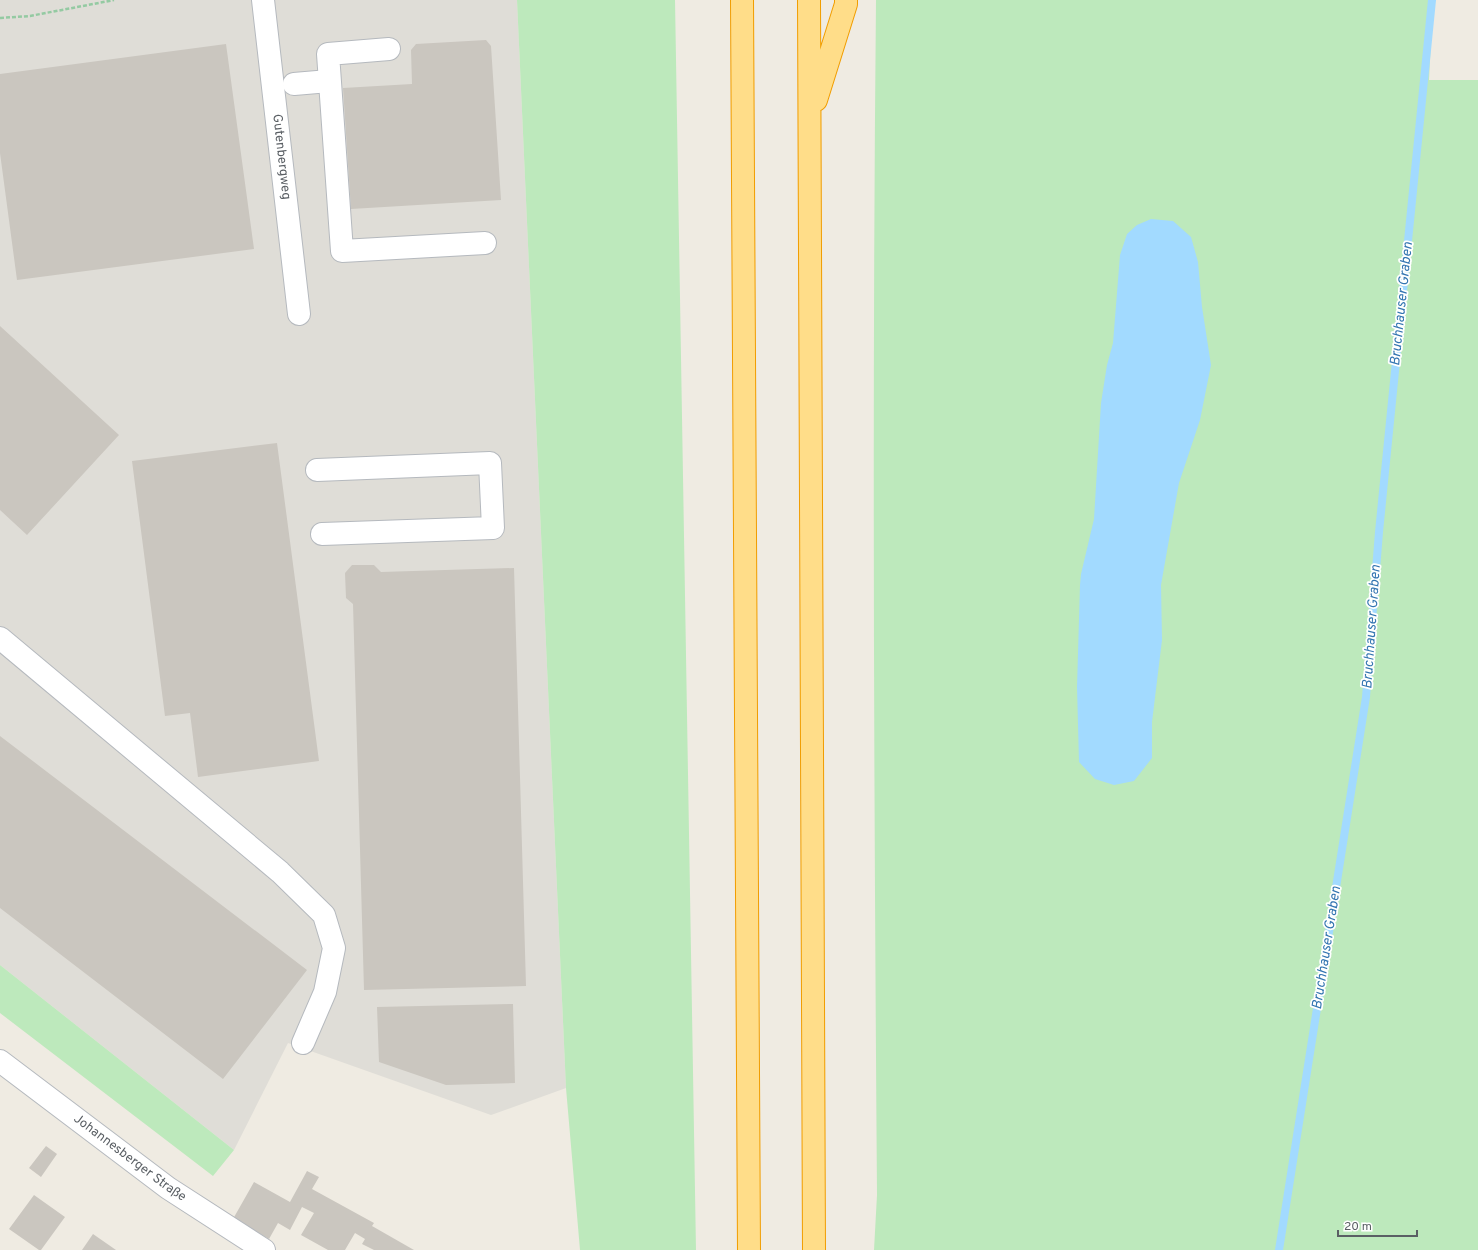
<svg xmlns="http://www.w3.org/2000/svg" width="1478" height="1250" font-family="Overpass,sans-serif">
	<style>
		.industrial { fill: #dfddd7 }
		.green { fill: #bde9bc }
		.water { fill: #a2daff }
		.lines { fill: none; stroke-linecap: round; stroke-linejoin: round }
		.stream { stroke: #a2daff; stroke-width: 8 }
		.building { fill: #cac6bf }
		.minor-casing { stroke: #b5b9be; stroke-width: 24 }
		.highway-casing { stroke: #f19d00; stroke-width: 24 }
		.path { stroke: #94caa2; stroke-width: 2.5; stroke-dasharray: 4 2; stroke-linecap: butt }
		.minor { stroke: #fff; stroke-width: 22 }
		.highway { stroke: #ffdd89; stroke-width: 22 }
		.labels { text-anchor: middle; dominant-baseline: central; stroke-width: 3.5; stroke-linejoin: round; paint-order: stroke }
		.street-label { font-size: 13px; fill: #5a5f64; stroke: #fff }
		.water-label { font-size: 14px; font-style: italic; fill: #3375b1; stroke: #fff }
	</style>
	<rect width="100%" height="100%" fill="#efebe2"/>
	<path class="industrial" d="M 0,0 L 517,0 L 566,1088 L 491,1115 L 288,1043 L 234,1150 L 0,965 Z"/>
	<path class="green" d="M 517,0 L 675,0 L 696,1250 L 580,1250 L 566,1088 Z
		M 876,0 L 1433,0 L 1429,80 L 1478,80 L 1478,1250 L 874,1250 L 877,1195 C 874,797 872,398 876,0 Z
		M 0,965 L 234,1150 L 213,1176 L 0,1013 Z"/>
	<path class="water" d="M 1151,219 L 1173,221 L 1191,237 L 1198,262 L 1202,307 L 1211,365 L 1200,420 L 1179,483 L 1161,585 L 1162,640 L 1152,722 L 1152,758 L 1134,781 L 1114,785 L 1095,779 L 1079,762 L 1077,687 L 1080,585 L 1081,574 L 1094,519 L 1101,403 L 1107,365 L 1113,343 L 1120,255 L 1127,234 L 1137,225 Z"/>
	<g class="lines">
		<path class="stream" d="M 1279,1250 L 1366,697 L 1379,532 L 1432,0"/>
	</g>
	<path class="building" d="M 486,40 L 491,46 L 501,200 L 351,209 L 343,88 L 412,84 L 411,50 L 416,44 Z
		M 226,44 L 254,249 L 17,280 L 0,153 L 0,74 Z
		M 0,326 L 119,435 L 27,535 L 0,510 Z
		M 277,443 L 319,761 L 198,777 L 190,713 L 165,716 L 132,461 Z
		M 352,565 L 374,565 L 381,572 L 514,568 L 526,986 L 364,990 L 353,604 L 346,598 L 345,573 Z
		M 0,736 L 307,970 L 223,1079 L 0,908 Z
		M 513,1004 L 515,1083 L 446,1085 L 379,1062 L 377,1007 Z
		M 46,1146 L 57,1154 L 41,1177 L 29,1168 Z
		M 307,1171 L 319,1177 L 312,1189 L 374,1223 L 372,1226 L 414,1250 L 374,1250 L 362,1244 L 365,1239 L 355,1233 L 345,1250 L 328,1250 L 301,1235 L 314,1213 L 302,1207 L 290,1230 L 278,1223 L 269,1239 L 233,1219 L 254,1182 L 290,1202 Z
		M 34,1195 L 65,1217 L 41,1250 L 39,1250 L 9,1229 Z
		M 93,1234 L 116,1250 L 82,1250 Z"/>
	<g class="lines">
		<defs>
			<g id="minor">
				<path id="s1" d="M 263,0 L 299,314"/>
				<path d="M 389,49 L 328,54 L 342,251 L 485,243"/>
				<path d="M 294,84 L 329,81"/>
				<path d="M 317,470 L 490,463 L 493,528 L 322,534"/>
				<path d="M 0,638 L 280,872 L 324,915 L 334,948 L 325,992 L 303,1043"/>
				<path id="s2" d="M 0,1061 L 168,1188 L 264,1250"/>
			</g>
			<path id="highway" d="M 742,0 L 749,1250
				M 809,0 L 814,1250
				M 816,100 L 846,4 L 846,0"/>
		</defs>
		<use href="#minor" class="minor-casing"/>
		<use href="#highway" class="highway-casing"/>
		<path class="path" d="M 0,18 L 30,16 L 114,0"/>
		<use href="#minor" class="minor"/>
		<use href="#highway" class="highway"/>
	</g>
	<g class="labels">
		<g class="street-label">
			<text stroke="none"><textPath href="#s1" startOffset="158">Gutenbergweg</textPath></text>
			<text stroke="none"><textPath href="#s2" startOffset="162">Johannesberger Straße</textPath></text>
		</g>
		<g class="water-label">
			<text transform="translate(1402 304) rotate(-84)">Bruchhauser Graben</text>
			<text transform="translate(1372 627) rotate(-86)">Bruchhauser Graben</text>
			<text transform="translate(1327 948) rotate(-81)">Bruchhauser Graben</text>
		</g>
	</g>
	<path d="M1338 1230v6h79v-6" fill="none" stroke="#5a5f64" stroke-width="2"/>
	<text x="1344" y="1230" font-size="12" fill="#5a5f64" stroke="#ffffff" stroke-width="3" paint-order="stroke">20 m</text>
</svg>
